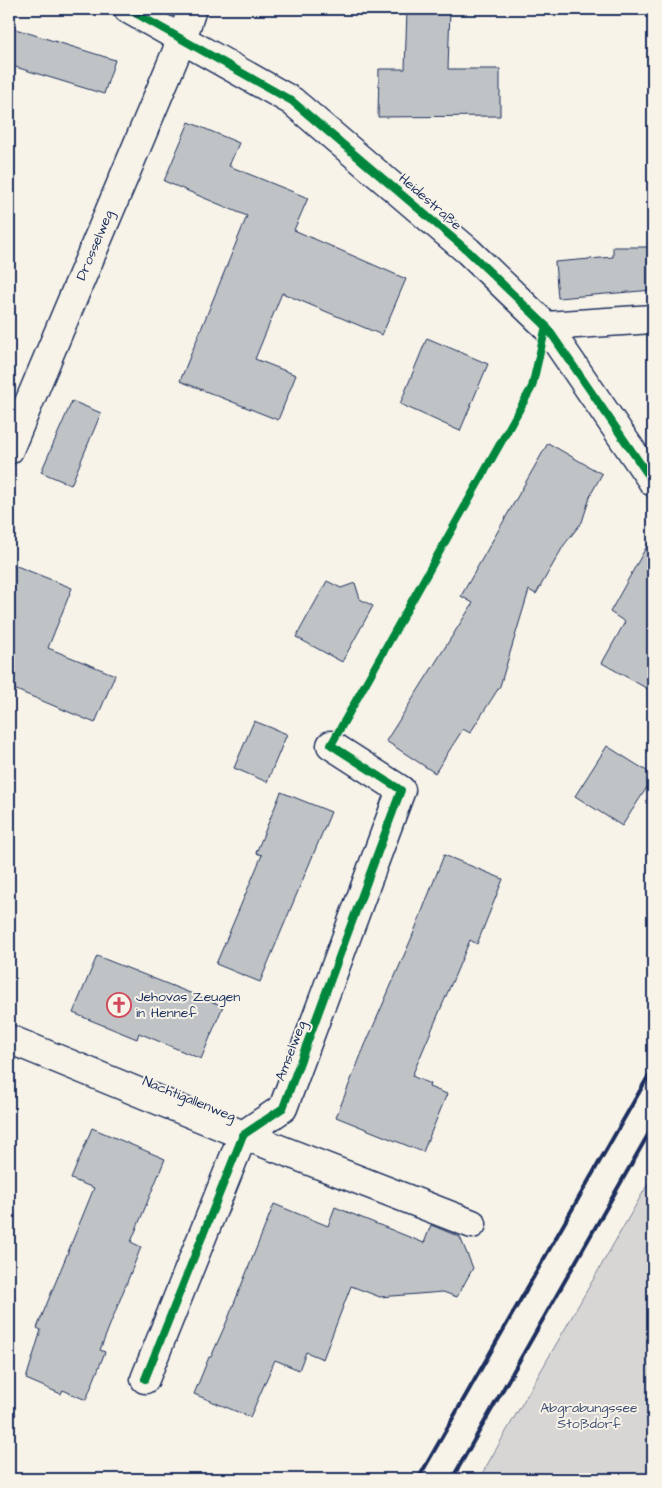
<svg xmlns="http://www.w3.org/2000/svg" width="662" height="1488" font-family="'Architects Daughter',sans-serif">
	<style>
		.green { fill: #d7d6d4; stroke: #798299 }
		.building { fill: #c0c3c5; stroke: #1b2f5e }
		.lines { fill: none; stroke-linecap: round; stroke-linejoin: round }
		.minor-casing { stroke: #1b2f5e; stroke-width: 31 }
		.minor { stroke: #f7f3e8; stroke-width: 28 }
		.rail { stroke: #1b2f5e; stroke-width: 4 }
		.cycleway-casing { stroke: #f7f3e8; stroke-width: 11 }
		.cycleway { stroke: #00873e; stroke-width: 8 }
		.labels { text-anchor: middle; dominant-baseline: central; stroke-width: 4; stroke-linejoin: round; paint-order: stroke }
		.street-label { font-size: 14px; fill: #1b2f5e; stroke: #f7f3e8 }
		.poi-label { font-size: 14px; fill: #1b2f5e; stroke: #f7f3e8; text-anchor: start }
		.park-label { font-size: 14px; fill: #415076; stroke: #f7f3e8 }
	</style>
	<rect width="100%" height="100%" fill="#f7f3e8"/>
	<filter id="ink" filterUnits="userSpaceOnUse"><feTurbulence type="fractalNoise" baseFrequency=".02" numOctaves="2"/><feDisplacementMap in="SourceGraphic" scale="10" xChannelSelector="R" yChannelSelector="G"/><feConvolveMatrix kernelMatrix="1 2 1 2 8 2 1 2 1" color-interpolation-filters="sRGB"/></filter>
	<g filter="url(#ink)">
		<path class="green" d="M 653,1175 L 653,1479 L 479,1479 Z"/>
		<path class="building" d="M 407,9 L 450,9 L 448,69 L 500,69 L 500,116 L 378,117 L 379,69 L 405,69 Z
			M 9,27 L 115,60 L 104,94 L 9,65 Z
			M 189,122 L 239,143 L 229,166 L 308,198 L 294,230 L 406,279 L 382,335 L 282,293 L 255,359 L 296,375 L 278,420 L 180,381 L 247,216 L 164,181 Z
			M 613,247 L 653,247 L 653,290 L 558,298 L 555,262 L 613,257 Z
			M 427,338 L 488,364 L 460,431 L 400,404 Z
			M 72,401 L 101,413 L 71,485 L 41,472 Z
			M 548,443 L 602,474 L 591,494 L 582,522 L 564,545 L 536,594 L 529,590 L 500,686 L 470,733 L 463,729 L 435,773 L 386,741 L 473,603 L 461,596 Z
			M 653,535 L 653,692 L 602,663 L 625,622 L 610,612 Z
			M 9,563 L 72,588 L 48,648 L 115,675 L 95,723 L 9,687 Z
			M 327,581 L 341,588 L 355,583 L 360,599 L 373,606 L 342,662 L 296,637 Z
			M 254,721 L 287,734 L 267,782 L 234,768 Z
			M 607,746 L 653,775 L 653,778 L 622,826 L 575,796 Z
			M 281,792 L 331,812 L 260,982 L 216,964 L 262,855 L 256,853 Z
			M 444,855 L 503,879 L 477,944 L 470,940 L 412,1076 L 430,1084 L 429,1087 L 447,1094 L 423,1152 L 336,1117 L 363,1050 L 412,937 Z
			M 97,956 L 223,1006 L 201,1059 L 139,1033 L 137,1039 L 73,1013 Z
			M 92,1128 L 165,1159 L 131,1242 L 141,1247 L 100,1350 L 105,1352 L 86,1400 L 63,1390 L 61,1394 L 26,1379 L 41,1330 L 37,1328 L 94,1188 L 71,1179 Z
			M 274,1204 L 328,1226 L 335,1207 L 424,1243 L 431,1225 L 460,1237 L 473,1268 L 457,1297 L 443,1292 L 380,1297 L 351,1286 L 323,1359 L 306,1352 L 299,1370 L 275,1360 L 250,1417 L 194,1394 L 209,1357 L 211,1357 L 227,1321 Z"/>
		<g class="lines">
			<defs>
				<g id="minor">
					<path d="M 128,9 L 292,101 L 468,251 L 546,326 L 653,482"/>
					<path d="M 546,326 L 653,319"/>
					<path id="s1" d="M 9,450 L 182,39 L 192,9"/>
					<path d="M 9,1039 L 243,1135 L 472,1224"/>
					<path d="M 145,1379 L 243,1135 L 283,1108 L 401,790 L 331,745"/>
				</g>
			</defs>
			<use href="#minor" class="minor-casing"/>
			<use href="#minor" class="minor"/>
			<path class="rail" d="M 418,1479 L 653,1068
				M 452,1479 L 653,1126"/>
			<defs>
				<path id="cycleway" d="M 128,9 L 292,101 L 468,251 L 546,326 L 653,482
					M 145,1379 L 243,1135 L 283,1108 L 401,790 L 331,745 L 532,387 L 546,326"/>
			</defs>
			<use href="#cycleway" class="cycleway-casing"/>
			<use href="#cycleway" class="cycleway"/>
		</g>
	</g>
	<defs>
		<symbol id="church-ring" viewBox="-11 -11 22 22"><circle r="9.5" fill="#f7f3e8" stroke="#d1495b" stroke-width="1.5"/><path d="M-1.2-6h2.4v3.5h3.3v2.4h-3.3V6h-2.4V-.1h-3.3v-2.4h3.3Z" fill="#d1495b"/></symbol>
	</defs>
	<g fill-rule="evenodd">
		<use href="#church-ring" x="105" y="991" width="28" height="28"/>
	</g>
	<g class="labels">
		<g class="street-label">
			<text transform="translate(430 202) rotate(41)">Heidestraße</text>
			<text stroke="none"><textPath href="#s1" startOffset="222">Drosselweg</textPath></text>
			<text transform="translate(291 1051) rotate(-69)">Amselweg</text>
			<text transform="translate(189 1099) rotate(22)">Nachtigallenweg</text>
		</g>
		<g class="poi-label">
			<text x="136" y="997">Jehovas Zeugen<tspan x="136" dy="16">in Hennef</tspan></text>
		</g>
		<g class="park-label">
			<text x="589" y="1408">Abgrabungssee<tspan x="589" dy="16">Stoßdorf</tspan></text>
		</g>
	</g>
	<rect width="662" height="1488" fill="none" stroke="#f7f3e8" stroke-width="30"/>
	<rect x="15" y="15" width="632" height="1458" fill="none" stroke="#1b2f5e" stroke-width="2" filter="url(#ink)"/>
</svg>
